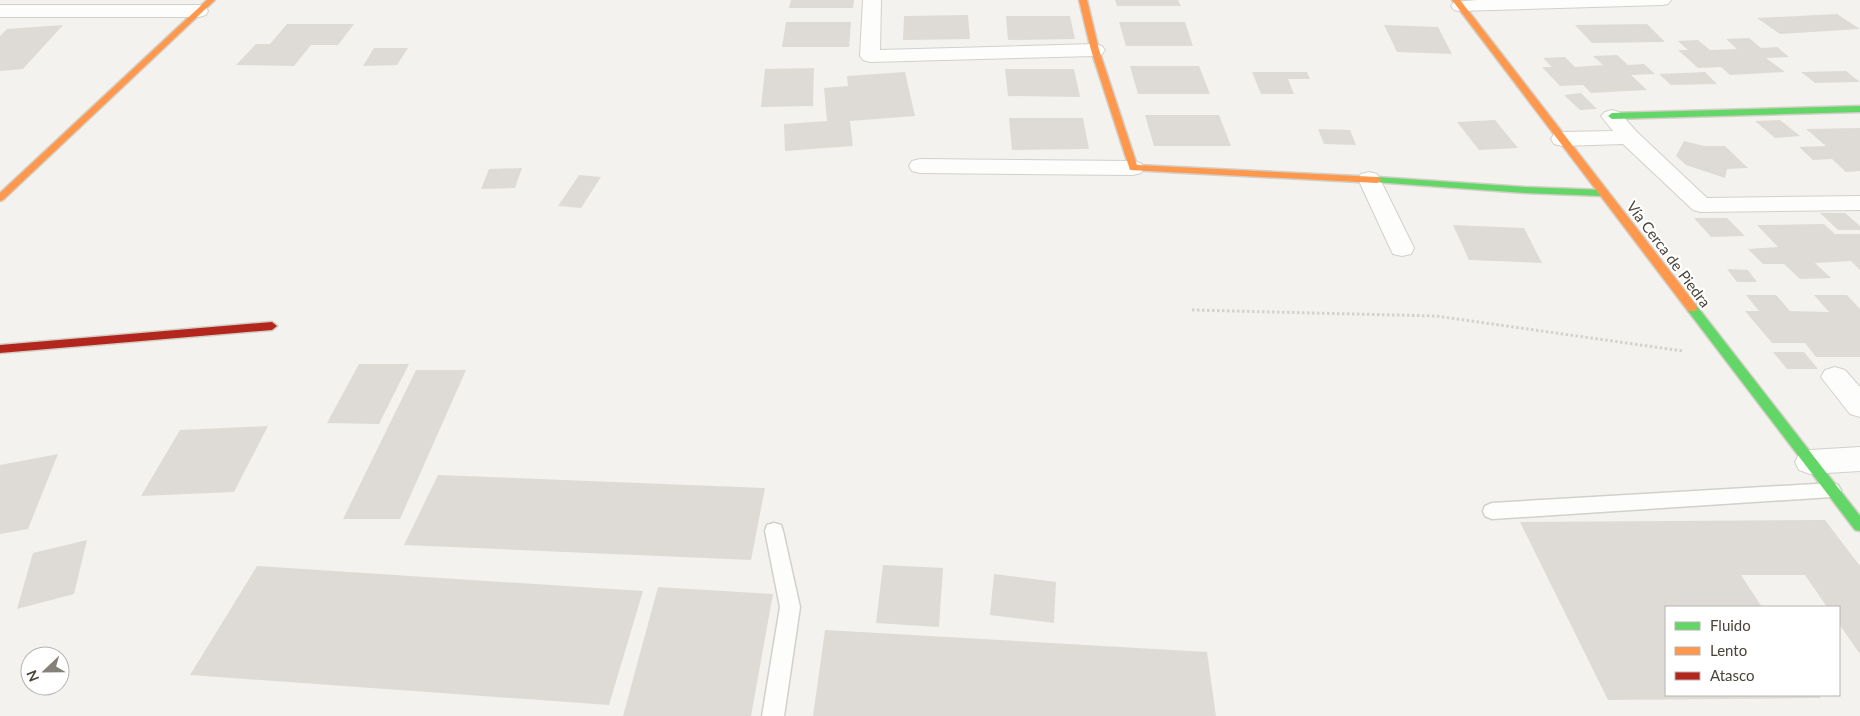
<svg xmlns="http://www.w3.org/2000/svg" width="1860" height="716" font-family="Lato,sans-serif">
	<style>
		.building { fill: #dedbd6 }
		.lines { fill: none; stroke-linecap: round; stroke-linejoin: round }
		.lane-casing { stroke: #d2d0cb; stroke-width: 3 }
		.street-casing { stroke: #d2d0cb; stroke-width: 2 }
		.fast-casing { stroke: #d3cfc5; stroke-width: 3 }
		.slow-casing { stroke: #d3cfc5; stroke-width: 3 }
		.jam-casing { stroke: #d3cfc5; stroke-width: 3 }
		.path { stroke: #d3d2cc; stroke-width: 3; stroke-dasharray: 2.5 2.5; stroke-linecap: butt }
		.lane { fill: #fdfdfc; fill-rule: evenodd }
		.street { fill: #fdfdfc; fill-rule: evenodd }
		.fast { fill: #63d668; fill-rule: evenodd }
		.slow { fill: #ff974d; fill-rule: evenodd }
		.jam { fill: #b3261e; fill-rule: evenodd }
		.labels { text-anchor: middle; dominant-baseline: central; stroke-width: 4.5; stroke-linejoin: round; paint-order: stroke }
		.street-label { font-size: 15px; fill: #4b4439; stroke: #fff }
	</style>
	<rect width="100%" height="100%" fill="#f4f2ee"/>
	<path class="building" d="M 791,0 L 854,0 L 853,8 L 789,8 Z
		M 1115,0 L 1178,0 L 1181,6 L 1117,6 Z
		M 1837,14 L 1860,29 L 1780,34 L 1757,18 Z
		M 968,15 L 970,39 L 903,40 L 904,16 Z
		M 1006,16 L 1070,16 L 1075,39 L 1008,40 Z
		M 786,22 L 851,22 L 849,47 L 782,47 Z
		M 1119,22 L 1185,22 L 1193,46 L 1126,46 Z
		M 287,24 L 354,24 L 338,45 L 311,45 L 294,66 L 236,65 L 256,44 L 270,44 Z
		M 1647,24 L 1665,42 L 1592,43 L 1575,25 Z
		M 63,25 L 23,69 L 0,71 L 0,36 L 7,29 Z
		M 1384,25 L 1438,27 L 1452,54 L 1397,52 Z
		M 1749,38 L 1761,48 L 1777,47 L 1789,57 L 1766,58 L 1785,72 L 1730,75 L 1721,67 L 1698,68 L 1678,50 L 1688,50 L 1678,41 L 1698,40 L 1710,50 L 1737,49 L 1726,39 Z
		M 374,48 L 408,48 L 397,65 L 363,66 Z
		M 1617,55 L 1628,65 L 1644,64 L 1655,74 L 1631,75 L 1647,90 L 1591,93 L 1583,85 L 1560,86 L 1542,67 L 1552,67 L 1543,58 L 1565,57 L 1575,67 L 1603,65 L 1593,56 Z
		M 1130,66 L 1199,66 L 1210,94 L 1138,94 Z
		M 814,68 L 813,106 L 761,107 L 765,69 Z
		M 1005,69 L 1074,69 L 1080,97 L 1008,96 Z
		M 1846,71 L 1860,82 L 1815,83 L 1801,72 Z
		M 905,72 L 915,116 L 850,121 L 853,146 L 785,151 L 784,124 L 827,121 L 824,88 L 848,86 L 847,76 Z
		M 1252,72 L 1307,72 L 1310,79 L 1288,79 L 1294,94 L 1261,94 Z
		M 1705,72 L 1717,84 L 1671,85 L 1659,74 Z
		M 1581,93 L 1597,109 L 1580,110 L 1564,95 Z
		M 1145,115 L 1219,115 L 1231,146 L 1154,146 Z
		M 1009,118 L 1083,118 L 1089,149 L 1012,150 Z
		M 1495,120 L 1518,148 L 1479,150 L 1457,122 Z
		M 1780,120 L 1800,136 L 1775,138 L 1755,121 Z
		M 1860,128 L 1860,171 L 1846,172 L 1832,159 L 1813,160 L 1799,147 L 1826,146 L 1806,129 Z
		M 1318,129 L 1350,130 L 1356,145 L 1324,144 Z
		M 1684,141 L 1704,146 L 1725,146 L 1748,168 L 1727,169 L 1725,178 L 1686,165 L 1676,156 Z
		M 522,168 L 515,188 L 481,189 L 489,169 Z
		M 579,175 L 601,177 L 581,208 L 558,206 Z
		M 1820,213 L 1845,213 L 1860,226 L 1860,230 L 1838,230 Z
		M 1694,218 L 1727,218 L 1745,236 L 1711,237 Z
		M 1824,224 L 1835,234 L 1860,234 L 1860,270 L 1851,261 L 1815,263 L 1831,278 L 1800,279 L 1784,264 L 1763,264 L 1748,249 L 1778,247 L 1757,225 Z
		M 1453,225 L 1524,228 L 1542,263 L 1469,260 Z
		M 1727,269 L 1748,270 L 1757,282 L 1737,282 Z
		M 1746,295 L 1776,295 L 1790,311 L 1829,312 L 1814,295 L 1847,295 L 1860,309 L 1860,357 L 1816,357 L 1805,343 L 1772,343 L 1745,311 L 1759,311 Z
		M 1773,352 L 1804,352 L 1818,369 L 1787,369 Z
		M 359,364 L 409,364 L 379,424 L 327,423 Z
		M 416,370 L 466,370 L 400,519 L 343,519 Z
		M 268,426 L 234,492 L 141,496 L 180,430 Z
		M 58,454 L 28,529 L 0,534 L 0,465 Z
		M 438,475 L 765,488 L 751,560 L 404,545 Z
		M 1825,520 L 1860,566 L 1860,654 L 1839,624 L 1839,607 L 1827,607 L 1805,575 L 1741,575 L 1762,607 L 1666,607 L 1666,695 L 1819,695 L 1821,698 L 1608,700 L 1520,522 Z
		M 87,540 L 74,594 L 17,609 L 33,553 Z
		M 883,565 L 943,568 L 939,627 L 876,623 Z
		M 257,566 L 643,591 L 609,705 L 190,675 Z
		M 994,574 L 1056,582 L 1054,623 L 990,615 Z
		M 658,587 L 773,594 L 751,716 L 623,716 Z
		M 825,630 L 1207,652 L 1216,716 L 813,716 Z"/>
	<g class="lines">
		<defs>
			<path id="lane" d="M 1832,483 L 1838,485 L 1841,490 L 1838,495 L 1832,497 L 1492,519 L 1485,516 L 1483,511 L 1485,506 L 1492,503 Z
				M 774,523 L 781,525 L 783,531 L 800,607 L 784,716 L 762,716 L 780,607 L 765,531 L 767,525 Z"/>
			<path id="street" d="M 863,0 L 881,0 L 880,50 L 1095,44 L 1102,46 L 1105,50 L 1102,54 L 1095,56 L 870,62 L 863,60 L 860,56 Z
				M 1671,0 L 1668,4 L 1662,5 L 1460,11 L 1454,10 L 1451,6 L 1454,2 L 1477,0 Z
				M 0,5 L 199,5 L 206,7 L 208,11 L 206,15 L 199,17 L 0,17 Z
				M 1612,110 L 1619,112 L 1637,132 L 1707,198 L 1860,196 L 1860,210 L 1701,212 L 1693,210 L 1623,144 L 1562,146 L 1554,144 L 1551,139 L 1554,134 L 1562,132 L 1613,131 L 1601,116 L 1605,112 Z
				M 920,159 L 1133,161 L 1141,163 L 1144,168 L 1141,173 L 1133,175 L 920,173 L 912,171 L 909,166 L 912,161 Z
				M 1369,172 L 1377,174 L 1380,179 L 1414,248 L 1411,254 L 1402,256 L 1393,254 L 1390,248 L 1358,179 L 1361,174 Z
				M 1835,367 L 1845,370 L 1860,387 L 1860,417 L 1850,414 L 1821,377 L 1825,370 Z
				M 1860,447 L 1860,471 L 1810,474 L 1799,470 L 1795,462 L 1799,454 L 1810,450 Z"/>
			<path id="fast" d="M 1860,106 L 1860,112 L 1612,119 L 1608,116 L 1612,113 Z
				M 1377,177 L 1525,187 L 1603,190 L 1608,193 L 1603,196 L 1525,193 L 1374,182 L 1374,178 Z
				M 1692,304 L 1696,305 L 1860,516 L 1860,531 L 1855,530 L 1688,311 L 1687,308 L 1688,305 Z"/>
			<path id="slow" d="M 207,0 L 215,0 L 3,200 L 0,201 L 0,193 Z
				M 1079,0 L 1087,0 L 1099,50 L 1137,165 L 1377,177 L 1382,180 L 1377,183 L 1130,170 L 1091,50 Z
				M 1452,0 L 1460,0 L 1696,305 L 1697,308 L 1696,311 L 1688,311 Z"/>
			<path id="jam" d="M 272,322 L 277,326 L 272,330 L 0,353 L 0,345 Z"/>
		</defs>
		<use href="#lane" class="lane-casing"/>
		<use href="#street" class="street-casing"/>
		<use href="#fast" class="fast-casing"/>
		<use href="#slow" class="slow-casing"/>
		<use href="#jam" class="jam-casing"/>
		<path class="path" d="M 1192,310 L 1436,316 L 1683,351"/>
		<use href="#lane" class="lane"/>
		<use href="#street" class="street"/>
		<use href="#fast" class="fast"/>
		<use href="#slow" class="slow"/>
		<use href="#jam" class="jam"/>
	</g>
	<g class="labels">
		<g class="street-label">
			<text transform="translate(1669 254) rotate(53)">Vía Cerca de Piedra</text>
		</g>
	</g>
	<rect x="1665" y="606" width="175" height="90" fill="#ffffff" stroke="#b7b4b0"/>
	<rect x="1675" y="622" width="25" height="8" fill="#63d668" stroke="#b7b4b0"/>
	<text x="1710" y="631" font-size="15" fill="#4b4439">Fluido</text>
	<rect x="1675" y="647" width="25" height="8" fill="#ff974d" stroke="#b7b4b0"/>
	<text x="1710" y="656" font-size="15" fill="#4b4439">Lento</text>
	<rect x="1675" y="672" width="25" height="8" fill="#b3261e" stroke="#b7b4b0"/>
	<text x="1710" y="681" font-size="15" fill="#4b4439">Atasco</text>
	<g transform="translate(45 671) rotate(248)"><circle r="24" fill="#ffffff" stroke="#b7b4b0"/>
	<path d="M0-4L9 19L0 12L-9 19Z" fill="#868178"/>
	<text y="-8" font-size="14" font-weight="bold" text-anchor="middle" fill="#4b4439">N</text>
	</g>
</svg>
